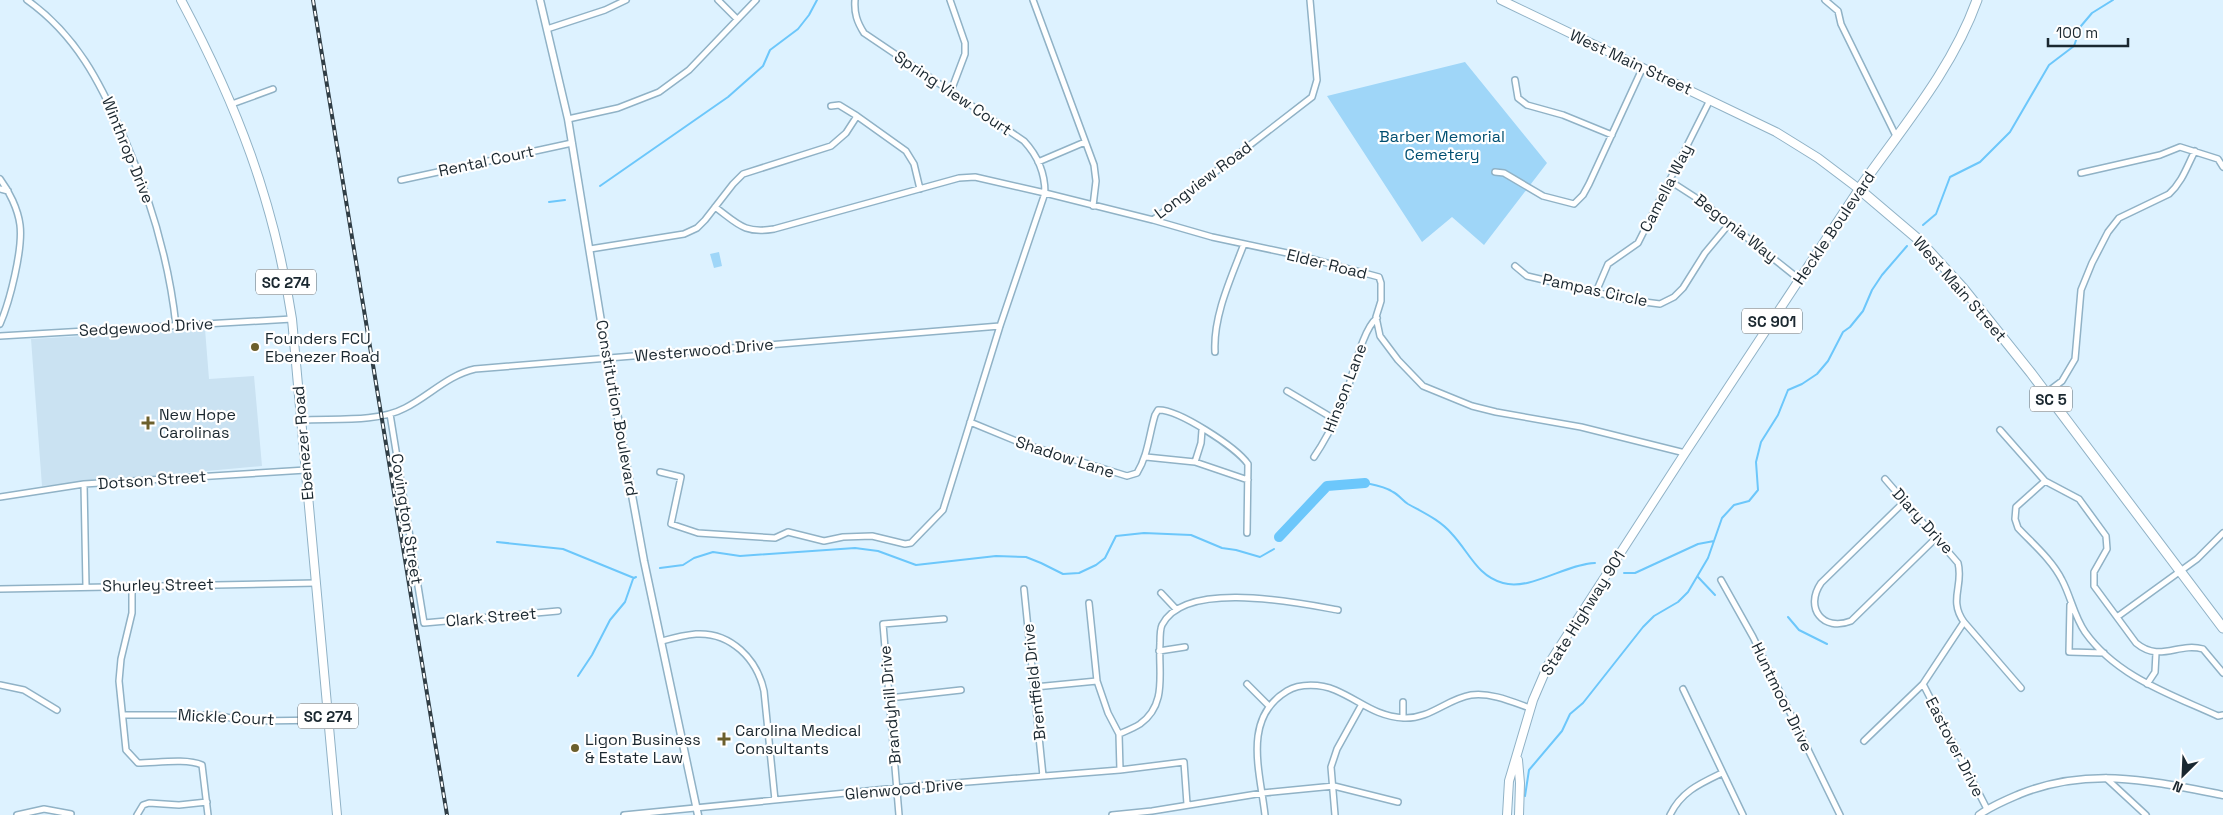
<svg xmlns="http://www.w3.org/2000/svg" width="2223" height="815" font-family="'Space Grotesk',sans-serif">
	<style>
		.built { fill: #cae2f2 }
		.green { fill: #9fd6f8 }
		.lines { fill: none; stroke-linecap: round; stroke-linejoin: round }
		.stream { stroke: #6cc7fb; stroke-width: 2 }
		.river { stroke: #6cc7fb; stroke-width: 10 }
		.minor-casing { stroke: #90b2c6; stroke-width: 8 }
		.tertiary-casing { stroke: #90b2c6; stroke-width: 9 }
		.primary-casing { stroke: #90b2c6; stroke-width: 10 }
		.trunk-casing { stroke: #90b2c6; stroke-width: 11 }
		.minor { stroke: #fff; stroke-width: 5 }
		.tertiary { stroke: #fff; stroke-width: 6 }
		.primary { stroke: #fff; stroke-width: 8 }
		.trunk { stroke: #fff; stroke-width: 9 }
		.rail-casing { stroke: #303e46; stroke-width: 4 }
		.rail { stroke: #fff; stroke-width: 2; stroke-dasharray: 5.5; stroke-linecap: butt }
		.poi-dot { fill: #6c5f2c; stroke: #fff; stroke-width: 2 }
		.labels { text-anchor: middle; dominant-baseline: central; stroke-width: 4.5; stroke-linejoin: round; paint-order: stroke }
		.shield { fill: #fff; stroke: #5f686e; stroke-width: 1 }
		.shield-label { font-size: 15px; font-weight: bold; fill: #1b2830 }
		.street-label { font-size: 16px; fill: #1b2830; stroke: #fff }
		.park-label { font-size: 16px; fill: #004f71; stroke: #fff }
		.poi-label { font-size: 16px; fill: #1b2830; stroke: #fff; text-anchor: start }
	</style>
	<rect width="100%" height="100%" fill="#ddf2ff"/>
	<path class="built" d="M 205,329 L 209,379 L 254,376 L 262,466 L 42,486 L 31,339 Z"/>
	<path class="green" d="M 1465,62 L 1547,163 L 1484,245 L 1452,217 L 1422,242 L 1327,96 Z
		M 719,252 L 722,266 L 714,268 L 710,254 Z"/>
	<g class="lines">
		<path class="stream" d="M 600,186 L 728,97 L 763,66 L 770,50 L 798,29 L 809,15 L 817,0
			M 549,202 L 565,200
			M 1923,225 L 1936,214 L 1950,177 L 1980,162 L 2010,132 L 2049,65 L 2074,46 L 2081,26 L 2092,13 L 2113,0
			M 1365,483 C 1375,485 1384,486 1393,492 C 1399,495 1403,501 1408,504 C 1424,513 1440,520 1452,534 C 1469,552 1477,576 1503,583 C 1530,591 1566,564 1595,563
			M 1277,540 L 1279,537
			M 497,542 L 563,549 L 634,578 L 636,577
			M 660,568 L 683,565 L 694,558 L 713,552 L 740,556 L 855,548 L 878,551 L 916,565 L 996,556 L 1026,557 L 1041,563 L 1063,574 L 1079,573 L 1096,565 L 1105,558 L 1116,536 L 1144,533 L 1191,535 L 1222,548 L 1236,550 L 1260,557 L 1274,549
			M 1624,573 L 1635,573 L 1698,544 L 1714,541
			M 1698,577 L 1715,595
			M 1788,617 L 1799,630 L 1827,644
			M 578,676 L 592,655 L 610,620 L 625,602 L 633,579
			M 1525,796 L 1529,770 L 1562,731 L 1570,714 L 1583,703 L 1643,627 L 1654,616 L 1678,602 L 1688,592 L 1708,558 L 1722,518 L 1734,505 L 1749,501 L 1758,490 L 1756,462 L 1761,442 L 1778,415 L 1788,390 L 1802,384 L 1817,374 L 1828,361 L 1843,332 L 1850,327 L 1863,311 L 1872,290 L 1882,275 L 1907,246"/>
		<path class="river" d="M 1279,537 L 1327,486 L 1365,483"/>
		<defs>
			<path id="minor" d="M 27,0 C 76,35 100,82 123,135 C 150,197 169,259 176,326
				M 718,0 L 737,19
				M 950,0 L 965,43 L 965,54 L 951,91
				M 1033,0 L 1094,165 L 1096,181 L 1093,206
				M 1825,0 L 1838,11 L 1841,24 L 1896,136
				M 547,29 L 605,10 L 626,0
				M 1515,80 L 1518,98 L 1527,105 L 1563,115 L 1612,135
				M 232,104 L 273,89
				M 831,106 L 839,105 L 857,116 L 906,151 L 914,164 L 920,189
				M 568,119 L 618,108 L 659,92 L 689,70 L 756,0
				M 1038,162 L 1085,142
				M 1495,172 L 1504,173 L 1543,196 L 1574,204 L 1583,195 L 1589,184 L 1643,67
				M 2081,173 L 2160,155 L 2180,147 L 2218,159 L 2223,167
				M 0,179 C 9,191 18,209 20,225 C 23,249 10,301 0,324
				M 401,180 L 572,143
				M 1670,181 L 1701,201 L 1799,279
				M 0,189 L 8,191
				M 715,207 C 738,224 744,234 774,229 L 959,178 L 975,177 L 1045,193 C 1045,173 1038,156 1024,141 L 864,33 C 857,22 854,13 855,0
				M 1153,220 L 1212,237 L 1301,256 L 1379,277 L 1381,283 L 1381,301 L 1376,317 L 1380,336 L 1398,360 L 1423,386 L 1472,406 L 1496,412 L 1581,427 L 1685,453
				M 590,249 L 684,234 L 697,228 L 705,220 L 733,184 L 743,174 L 831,146 L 846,133 L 857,116
				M 1515,266 L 1527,276 L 1629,300 L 1660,304 L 1674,297 L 1683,288 L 1705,253 L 1730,223
				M 1596,292 L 1608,264 L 1638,243 L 1710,100
				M 0,336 L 292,319
				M 1215,352 C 1213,316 1231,278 1244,244
				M 1287,391 L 1334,419
				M 2046,393 L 2062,381 L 2075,359 L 2081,290 L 2092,263 L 2108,232 L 2119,218 L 2169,194 C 2183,181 2187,166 2195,151
				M 390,414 L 424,623 L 558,611
				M 301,420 C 332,418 377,423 405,408 C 429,396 448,375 475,369 L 1000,326
				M 970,422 L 1021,443 L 1127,476 L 1137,473 C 1148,455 1149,435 1155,415 L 1158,410 C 1178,409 1236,447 1248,464 L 1247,533
				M 2000,430 L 2045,481 L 2079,499 L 2106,536 L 2107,549 L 2094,572 L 2094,586 L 2136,643 C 2160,663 2178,642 2203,649 L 2223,673
				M 1146,457 L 1195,462 L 1248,480
				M 1314,457 C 1325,441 1334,423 1342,405 C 1351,385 1361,330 1377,318
				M 1195,462 L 1201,443 L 1202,430
				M 660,472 L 681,477 L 671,524 L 698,533 L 775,538 L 788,532 L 824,541 L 843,537 L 872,536 L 905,544 L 911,543 L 943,510 L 1000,326 L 1045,193 L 1153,220 L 1312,97 L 1317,80 L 1310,0
				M 1885,479 L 1958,563 C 1964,585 1948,600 1964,622 L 2021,688
				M 2045,481 L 2016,507 L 2015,519 L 2018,528 C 2033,544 2052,560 2062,580 C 2071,597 2074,616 2085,632 C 2117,677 2170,694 2218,716 L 2223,715
				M 84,484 L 86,586
				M 0,497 L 84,484 L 306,470
				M 1905,501 L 1821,583 C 1804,608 1823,632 1851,621 L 1937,537
				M 1721,580 L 1753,637 L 1840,815
				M 132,586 L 132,613 L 121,659 L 119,681 L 126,750 L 138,763 C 156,763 186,758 202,765 L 208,815
				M 0,589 L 316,583
				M 1024,589 L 1043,776
				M 1161,593 L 1176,609
				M 1089,603 L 1097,681 L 1108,713 L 1119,734 L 1120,770
				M 2070,605 L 2069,652 L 2104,653
				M 2117,617 L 2197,559 L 2223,533
				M 662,641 C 673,638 685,635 696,634 C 731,632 757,659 764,691 L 775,800
				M 1159,651 L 1185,647
				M 1247,684 L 1268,705
				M 1923,684 L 1987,809
				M 2147,684 L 2155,672 L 2156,653
				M 0,685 L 24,690 L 57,710
				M 1035,687 L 1097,681
				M 1683,689 L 1743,815
				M 889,698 L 961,690
				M 123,715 L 216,715 L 245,721 L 329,720
				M 1403,718 L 1403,702
				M 1119,734 C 1126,731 1134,728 1140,724 C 1168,704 1158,672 1160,643 C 1160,638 1160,629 1162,625 C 1185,579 1298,603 1338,610
				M 1864,741 L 1923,684 L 1964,622
				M 2106,778 L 2146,815
				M 17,815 L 44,809 L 71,814
				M 137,815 L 143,805 L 149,803 L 179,805 L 207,802
				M 624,815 L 917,786 L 1120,770 L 1184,762 L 1187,804
				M 899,815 L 883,624 L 944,619
				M 1112,815 L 1152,811 L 1263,793 L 1334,786 L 1398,802
				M 1265,815 C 1260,771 1242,718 1287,691 C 1300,683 1321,684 1335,690 C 1361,701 1374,716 1404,718 C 1430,719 1447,699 1471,695 C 1490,692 1513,702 1530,708
				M 1335,815 L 1331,767 L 1337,749 L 1362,704
				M 1670,815 C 1681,792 1699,784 1722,773"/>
			<path id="tertiary" d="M 540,0 L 568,119 L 607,358 L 644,561 L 698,815
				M 1979,815 C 1991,806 2006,800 2020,794 C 2090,766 2152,781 2223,795"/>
			<path id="primary" d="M 181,0 C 237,105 274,201 292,319 L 337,815
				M 1501,0 L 1776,132 L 1818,158 L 1859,189 L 1685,453 L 1548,665 L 1533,700 L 1509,781 L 1507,815
				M 1518,760 L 1520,783 L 1519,815"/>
			<path id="trunk" d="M 1977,0 C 1952,70 1901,129 1859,189 L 1919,240 L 1963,288 L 2031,373 L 2223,628"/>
		</defs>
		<use href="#minor" class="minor-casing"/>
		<use href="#tertiary" class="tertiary-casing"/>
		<use href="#primary" class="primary-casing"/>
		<use href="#trunk" class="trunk-casing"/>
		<use href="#minor" class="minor"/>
		<use href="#tertiary" class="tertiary"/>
		<use href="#primary" class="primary"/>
		<use href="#trunk" class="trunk"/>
		<defs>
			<path id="rail" d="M 313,0 L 447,815"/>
		</defs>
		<use href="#rail" class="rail-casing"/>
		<use href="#rail" class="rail"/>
	</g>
	<g class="poi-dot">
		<circle cx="255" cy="347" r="5"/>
		<path d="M145.5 415.5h5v5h5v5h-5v5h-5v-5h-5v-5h5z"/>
		<path d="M721.5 731.5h5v5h5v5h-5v5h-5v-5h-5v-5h5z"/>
		<circle cx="575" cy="748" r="5"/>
	</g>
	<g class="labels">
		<g class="shield">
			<rect x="256" y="269.5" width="60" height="25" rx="4"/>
			<rect x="1742" y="308.5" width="60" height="25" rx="4"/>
			<rect x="2030" y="386.5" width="42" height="25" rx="4"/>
			<rect x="298" y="703.5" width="60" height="25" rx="4"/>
		</g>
		<g class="shield-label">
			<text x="286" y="282">SC 274</text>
			<text x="1772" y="321">SC 901</text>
			<text x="2051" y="399">SC 5</text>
			<text x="328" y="716">SC 274</text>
		</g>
		<g class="street-label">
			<text transform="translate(1631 62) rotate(25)">West Main Street</text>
			<text transform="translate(953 93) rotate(34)">Spring View Court</text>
			<text transform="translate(128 150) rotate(68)">Winthrop Drive</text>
			<text transform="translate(486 161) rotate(-12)">Rental Court</text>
			<text transform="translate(1203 180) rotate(-37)">Longview Road</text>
			<text transform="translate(1666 188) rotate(-63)">Camella Way</text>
			<text transform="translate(1736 228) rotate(38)">Begonia Way</text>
			<text transform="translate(1834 228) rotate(-56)">Heckle Boulevard</text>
			<text transform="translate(1327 264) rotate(14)">Elder Road</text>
			<text transform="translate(1960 289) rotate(49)">West Main Street</text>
			<text transform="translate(1595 290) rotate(12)">Pampas Circle</text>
			<text transform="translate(146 327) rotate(-3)">Sedgewood Drive</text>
			<text transform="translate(704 350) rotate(-5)">Westerwood Drive</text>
			<text transform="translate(1345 388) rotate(-69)">Hinson Lane</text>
			<text transform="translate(617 408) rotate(80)">Constitution Boulevard</text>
			<text transform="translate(303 443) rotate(-95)">Ebenezer Road</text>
			<text transform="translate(1065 457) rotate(18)">Shadow Lane</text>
			<text transform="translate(152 480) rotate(-4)">Dotson Street</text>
			<text transform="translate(407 519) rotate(81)">Covington Street</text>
			<text transform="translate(1923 521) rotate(48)">Diary Drive</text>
			<text transform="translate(158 585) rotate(-1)">Shurley Street</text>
			<text transform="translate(1583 613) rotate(-58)">State Highway 901</text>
			<text transform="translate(491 617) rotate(-5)">Clark Street</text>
			<text transform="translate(1034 682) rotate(-96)">Brentfield Drive</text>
			<text transform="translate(1782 697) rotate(64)">Huntmoor Drive</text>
			<text transform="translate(890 705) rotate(-95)">Brandyhill Drive</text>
			<text transform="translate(226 717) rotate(3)">Mickle Court</text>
			<text transform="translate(1955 747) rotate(63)">Eastover Drive</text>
			<text transform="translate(904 789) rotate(-5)">Glenwood Drive</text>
		</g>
		<g class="park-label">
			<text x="1442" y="136">Barber Memorial<tspan x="1442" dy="18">Cemetery</tspan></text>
		</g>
		<g class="poi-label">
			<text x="265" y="338">Founders FCU<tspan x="265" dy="18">Ebenezer Road</tspan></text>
			<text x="159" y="414">New Hope<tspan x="159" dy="18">Carolinas</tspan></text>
			<text x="735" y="730">Carolina Medical<tspan x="735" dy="18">Consultants</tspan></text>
			<text x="585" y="739">Ligon Business<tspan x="585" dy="18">&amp; Estate Law</tspan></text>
		</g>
	</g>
	<g transform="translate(2183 775) rotate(204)" stroke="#ffffff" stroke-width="4" paint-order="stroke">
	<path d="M0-4L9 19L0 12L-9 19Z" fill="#1b2830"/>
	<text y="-8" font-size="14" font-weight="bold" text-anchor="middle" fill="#1b2830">N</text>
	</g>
	<path d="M2048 38v8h80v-8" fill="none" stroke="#1b2830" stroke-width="2.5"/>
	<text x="2056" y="38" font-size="15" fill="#1b2830" stroke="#ffffff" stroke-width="4" paint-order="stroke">100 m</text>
</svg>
